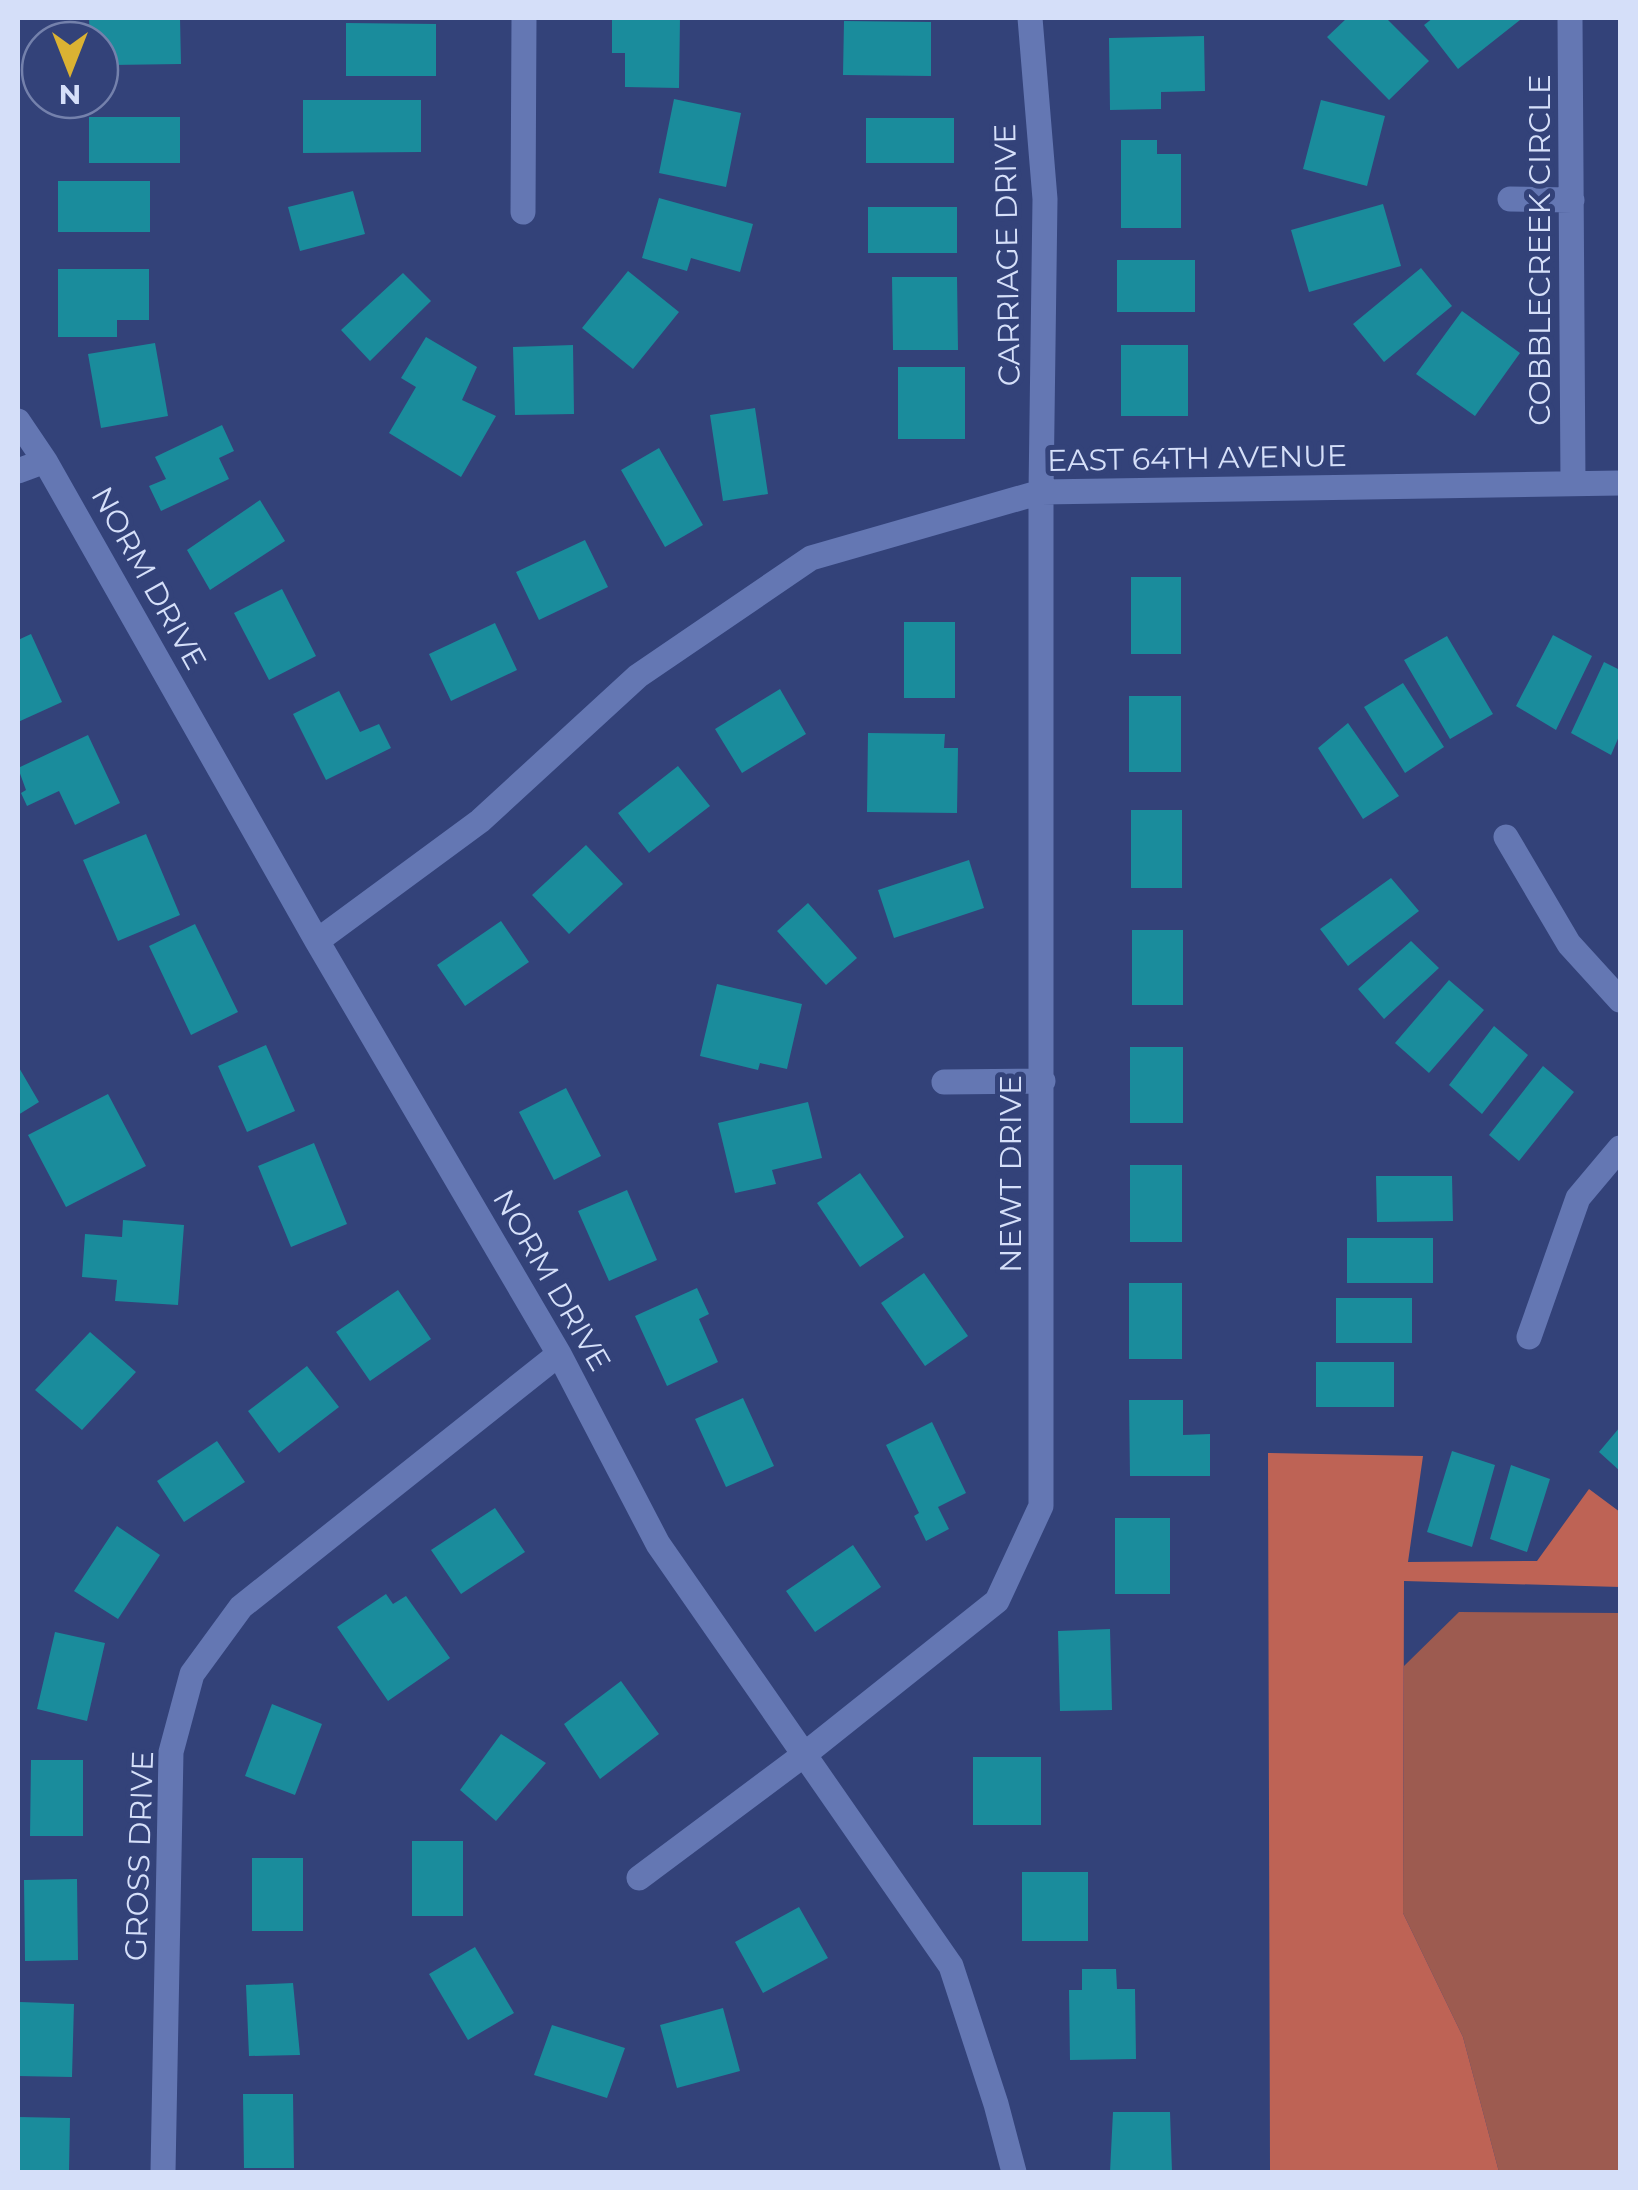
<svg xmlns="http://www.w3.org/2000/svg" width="1638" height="2190" font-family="Montserrat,sans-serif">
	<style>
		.green { fill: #9d5b50 }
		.forest { fill: #be6355 }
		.building { fill: #1a8c9c }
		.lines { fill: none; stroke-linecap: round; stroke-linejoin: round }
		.minor { stroke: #6477b3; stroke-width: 25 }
		.labels { text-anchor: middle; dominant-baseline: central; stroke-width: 10; stroke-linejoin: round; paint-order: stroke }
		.street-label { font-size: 30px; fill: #d5dff9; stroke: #334279 }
	</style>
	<rect width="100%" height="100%" fill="#334279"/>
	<path class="green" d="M 1459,1612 L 1620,1613 L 1620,2172 L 1499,2172 L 1463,2037 L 1403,1913 L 1404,1666 Z"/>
	<path class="forest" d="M 1268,1453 L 1423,1456 L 1408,1562 L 1537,1561 L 1589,1489 L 1620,1512 L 1620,1587 L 1404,1581 L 1403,1913 L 1463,2037 L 1499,2172 L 1270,2172 Z"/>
	<path class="building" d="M 89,18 L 180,18 L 181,64 L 111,65 L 111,78 L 100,78 L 100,40 L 90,40 Z
		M 612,18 L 680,18 L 679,88 L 625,87 L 625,53 L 612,53 Z
		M 1347,18 L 1386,18 L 1429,61 L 1389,100 L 1327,37 Z
		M 1433,18 L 1518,18 L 1520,20 L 1458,69 L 1424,25 Z
		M 844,21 L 931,22 L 931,76 L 843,75 Z
		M 346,23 L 436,24 L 436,76 L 346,76 Z
		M 1204,36 L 1205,91 L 1161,92 L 1161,109 L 1110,110 L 1109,38 Z
		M 674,99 L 741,113 L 726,187 L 659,173 Z
		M 303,100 L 421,100 L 421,152 L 303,153 Z
		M 1321,100 L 1385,116 L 1367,186 L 1303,169 Z
		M 89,117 L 180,117 L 180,163 L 89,163 Z
		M 866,118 L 954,118 L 954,163 L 866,163 Z
		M 1121,140 L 1157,140 L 1157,154 L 1181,154 L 1181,228 L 1121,228 Z
		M 58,181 L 150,181 L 150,232 L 58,232 Z
		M 353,191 L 365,234 L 300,251 L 288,207 Z
		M 659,198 L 753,224 L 740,272 L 691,258 L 687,271 L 642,258 Z
		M 1383,204 L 1401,266 L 1309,292 L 1291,230 Z
		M 868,207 L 957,207 L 957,253 L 868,253 Z
		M 1117,260 L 1195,260 L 1195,312 L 1117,312 Z
		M 1421,268 L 1452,306 L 1384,362 L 1353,324 Z
		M 58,269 L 149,269 L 149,320 L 117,320 L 117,337 L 58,337 Z
		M 628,271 L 679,312 L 633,369 L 582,328 Z
		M 403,273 L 431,301 L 370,361 L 341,330 Z
		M 892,277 L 957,277 L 958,350 L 893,350 Z
		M 1462,311 L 1520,353 L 1475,416 L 1416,374 Z
		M 426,337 L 477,367 L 462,400 L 496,416 L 461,477 L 389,433 L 416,387 L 401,378 Z
		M 155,343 L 168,416 L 101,428 L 88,354 Z
		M 573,345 L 574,414 L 515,415 L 513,347 Z
		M 1121,345 L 1188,345 L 1188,416 L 1121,416 Z
		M 898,367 L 965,367 L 965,439 L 898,439 Z
		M 755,408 L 768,494 L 723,501 L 710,415 Z
		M 222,425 L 234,451 L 219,458 L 229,479 L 161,511 L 149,486 L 166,479 L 155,457 Z
		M 659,448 L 703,525 L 665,547 L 621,470 Z
		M 260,500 L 285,541 L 210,590 L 187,550 Z
		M 585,540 L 608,587 L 539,620 L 516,572 Z
		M 1131,577 L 1181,577 L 1181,654 L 1131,654 Z
		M 282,589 L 316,656 L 269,680 L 234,613 Z
		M 904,622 L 955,622 L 955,698 L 904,698 Z
		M 495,623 L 517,670 L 451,701 L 429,654 Z
		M 31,634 L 62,702 L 18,722 L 18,640 Z
		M 1553,635 L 1592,656 L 1556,730 L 1516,706 Z
		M 1447,636 L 1493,714 L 1450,739 L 1404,660 Z
		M 1604,662 L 1620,670 L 1620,734 L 1611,755 L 1571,733 Z
		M 1403,683 L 1444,747 L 1405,773 L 1364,707 Z
		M 780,689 L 806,734 L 742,773 L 715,729 Z
		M 339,691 L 360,732 L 379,724 L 391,748 L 326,780 L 293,714 Z
		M 1129,696 L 1181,696 L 1181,772 L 1129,772 Z
		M 1348,723 L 1399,796 L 1363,819 L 1318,748 Z
		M 868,733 L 945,734 L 944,748 L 958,748 L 957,813 L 867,812 Z
		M 88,735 L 120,803 L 75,825 L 59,791 L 27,806 L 21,793 L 26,790 L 18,768 Z
		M 678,766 L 710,806 L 649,853 L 618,813 Z
		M 1131,810 L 1182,810 L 1182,888 L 1131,888 Z
		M 146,834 L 180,915 L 118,941 L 83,860 Z
		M 586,845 L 623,884 L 569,934 L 532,895 Z
		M 969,860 L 984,908 L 894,938 L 878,890 Z
		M 1391,878 L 1419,911 L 1348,966 L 1320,929 Z
		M 808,903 L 857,958 L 826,985 L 777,931 Z
		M 501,921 L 529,962 L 465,1006 L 437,965 Z
		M 195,924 L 238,1012 L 191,1035 L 149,946 Z
		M 1132,930 L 1183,930 L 1183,1005 L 1132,1005 Z
		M 1411,941 L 1439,968 L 1384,1019 L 1358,989 Z
		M 1449,980 L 1484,1010 L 1429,1073 L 1395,1043 Z
		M 717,984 L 802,1004 L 787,1069 L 760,1063 L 758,1070 L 700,1056 Z
		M 1494,1026 L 1528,1055 L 1482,1114 L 1449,1085 Z
		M 266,1045 L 295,1111 L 247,1132 L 218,1066 Z
		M 1130,1047 L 1183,1047 L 1183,1123 L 1130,1123 Z
		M 18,1066 L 39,1102 L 18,1115 Z
		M 1543,1066 L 1574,1092 L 1519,1161 L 1489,1135 Z
		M 566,1088 L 601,1156 L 554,1180 L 519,1112 Z
		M 108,1094 L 146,1166 L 66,1207 L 28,1135 Z
		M 808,1102 L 822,1158 L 772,1170 L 776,1184 L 735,1193 L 718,1123 Z
		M 314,1143 L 347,1224 L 291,1247 L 258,1166 Z
		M 1130,1165 L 1182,1165 L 1182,1242 L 1130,1242 Z
		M 860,1173 L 904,1237 L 860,1267 L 817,1203 Z
		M 1376,1176 L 1452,1176 L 1453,1221 L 1377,1222 Z
		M 627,1190 L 657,1260 L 609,1281 L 578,1211 Z
		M 123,1220 L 184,1225 L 178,1305 L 115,1301 L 117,1280 L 82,1277 L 85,1234 L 122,1237 Z
		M 1347,1238 L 1433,1238 L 1433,1283 L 1347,1283 Z
		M 924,1273 L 968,1336 L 925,1366 L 881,1303 Z
		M 1129,1283 L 1182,1283 L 1182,1359 L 1129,1359 Z
		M 697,1288 L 709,1314 L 699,1319 L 718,1362 L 667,1386 L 635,1316 Z
		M 398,1290 L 431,1339 L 370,1381 L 336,1332 Z
		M 1336,1298 L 1412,1298 L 1412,1343 L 1336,1343 Z
		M 90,1332 L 136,1372 L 82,1430 L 35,1390 Z
		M 1316,1362 L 1394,1362 L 1394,1407 L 1316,1407 Z
		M 307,1366 L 339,1407 L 279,1453 L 248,1411 Z
		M 743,1398 L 774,1466 L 726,1487 L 695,1419 Z
		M 1129,1400 L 1183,1400 L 1183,1435 L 1210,1434 L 1210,1476 L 1130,1476 Z
		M 932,1422 L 966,1493 L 938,1507 L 949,1529 L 926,1541 L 914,1516 L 919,1513 L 886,1445 Z
		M 1620,1427 L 1620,1471 L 1599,1452 Z
		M 217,1441 L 245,1482 L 184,1522 L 157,1481 Z
		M 1452,1451 L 1495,1465 L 1472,1547 L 1427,1532 Z
		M 1511,1465 L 1550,1479 L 1527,1552 L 1490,1539 Z
		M 495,1508 L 525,1552 L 461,1594 L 431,1550 Z
		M 1115,1518 L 1170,1518 L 1170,1594 L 1115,1594 Z
		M 117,1526 L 160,1555 L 118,1619 L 74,1591 Z
		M 853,1545 L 881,1587 L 815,1632 L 786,1591 Z
		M 386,1594 L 393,1604 L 406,1596 L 450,1658 L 388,1701 L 337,1627 Z
		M 1110,1629 L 1112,1710 L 1060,1711 L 1058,1631 Z
		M 55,1632 L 105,1643 L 87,1721 L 37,1709 Z
		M 621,1681 L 659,1734 L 600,1779 L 564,1724 Z
		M 272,1704 L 322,1724 L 295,1795 L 245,1776 Z
		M 501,1734 L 546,1763 L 496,1821 L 460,1790 Z
		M 973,1757 L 1041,1757 L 1041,1825 L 973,1825 Z
		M 31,1760 L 83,1760 L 83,1836 L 30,1836 Z
		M 412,1841 L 463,1841 L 463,1916 L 412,1916 Z
		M 252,1858 L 303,1858 L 303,1931 L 252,1931 Z
		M 1022,1872 L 1088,1872 L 1088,1941 L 1022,1941 Z
		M 77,1879 L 78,1960 L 25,1961 L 24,1880 Z
		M 799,1907 L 828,1958 L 763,1993 L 735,1942 Z
		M 475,1947 L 514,2013 L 468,2040 L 429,1974 Z
		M 1082,1969 L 1116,1969 L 1117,1989 L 1135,1989 L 1136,2059 L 1070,2060 L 1069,1990 L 1082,1990 Z
		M 293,1983 L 300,2055 L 249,2056 L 246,1985 Z
		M 20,2002 L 74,2004 L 72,2077 L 18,2076 Z
		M 723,2008 L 740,2071 L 677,2088 L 660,2025 Z
		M 552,2025 L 625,2048 L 607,2098 L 534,2075 Z
		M 243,2094 L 293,2094 L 294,2168 L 244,2168 Z
		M 1113,2112 L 1170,2112 L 1172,2172 L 1110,2172 Z
		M 18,2117 L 70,2118 L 69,2172 L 18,2172 Z"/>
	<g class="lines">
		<path class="minor" d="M 1570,18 L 1573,483
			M 1510,199 L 1572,200
			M 523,212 L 524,18
			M 18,421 L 45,461 L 317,941 L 559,1354 L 658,1544 L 951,1966 L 996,2104 L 1014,2172
			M 18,471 L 45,461
			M 1506,837 L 1569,944 L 1620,1000
			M 317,941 L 480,821 L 638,676 L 811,558 L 1041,492 L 1620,483
			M 944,1082 L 1043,1081
			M 1529,1337 L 1578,1198 L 1620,1148
			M 639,1878 L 805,1754 L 997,1601 L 1041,1506 L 1041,492 L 1045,199 L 1030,18
			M 163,2172 L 171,1752 L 192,1674 L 241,1607 L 559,1354"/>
	</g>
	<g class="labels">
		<g class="street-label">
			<text transform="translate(1539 250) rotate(-90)">COBBLECREEK CIRCLE</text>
			<text transform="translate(1007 255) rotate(-91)">CARRIAGE DRIVE</text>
			<text transform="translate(1197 458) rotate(-1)">EAST 64TH AVENUE</text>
			<text transform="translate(149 578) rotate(61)">NORM DRIVE</text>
			<text transform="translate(1010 1174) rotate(-90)">NEWT DRIVE</text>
			<text transform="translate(552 1280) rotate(60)">NORM DRIVE</text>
			<text transform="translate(139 1856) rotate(-88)">GROSS DRIVE</text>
		</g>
	</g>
	<rect width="1638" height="2190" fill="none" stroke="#d5dff9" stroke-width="40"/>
	<g transform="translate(70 70) rotate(180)"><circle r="48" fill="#334279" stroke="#7481ac" stroke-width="2.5"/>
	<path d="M0-8L18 38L0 25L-18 38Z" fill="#dbb233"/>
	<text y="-15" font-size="28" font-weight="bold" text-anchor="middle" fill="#d5dff9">N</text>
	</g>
</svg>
